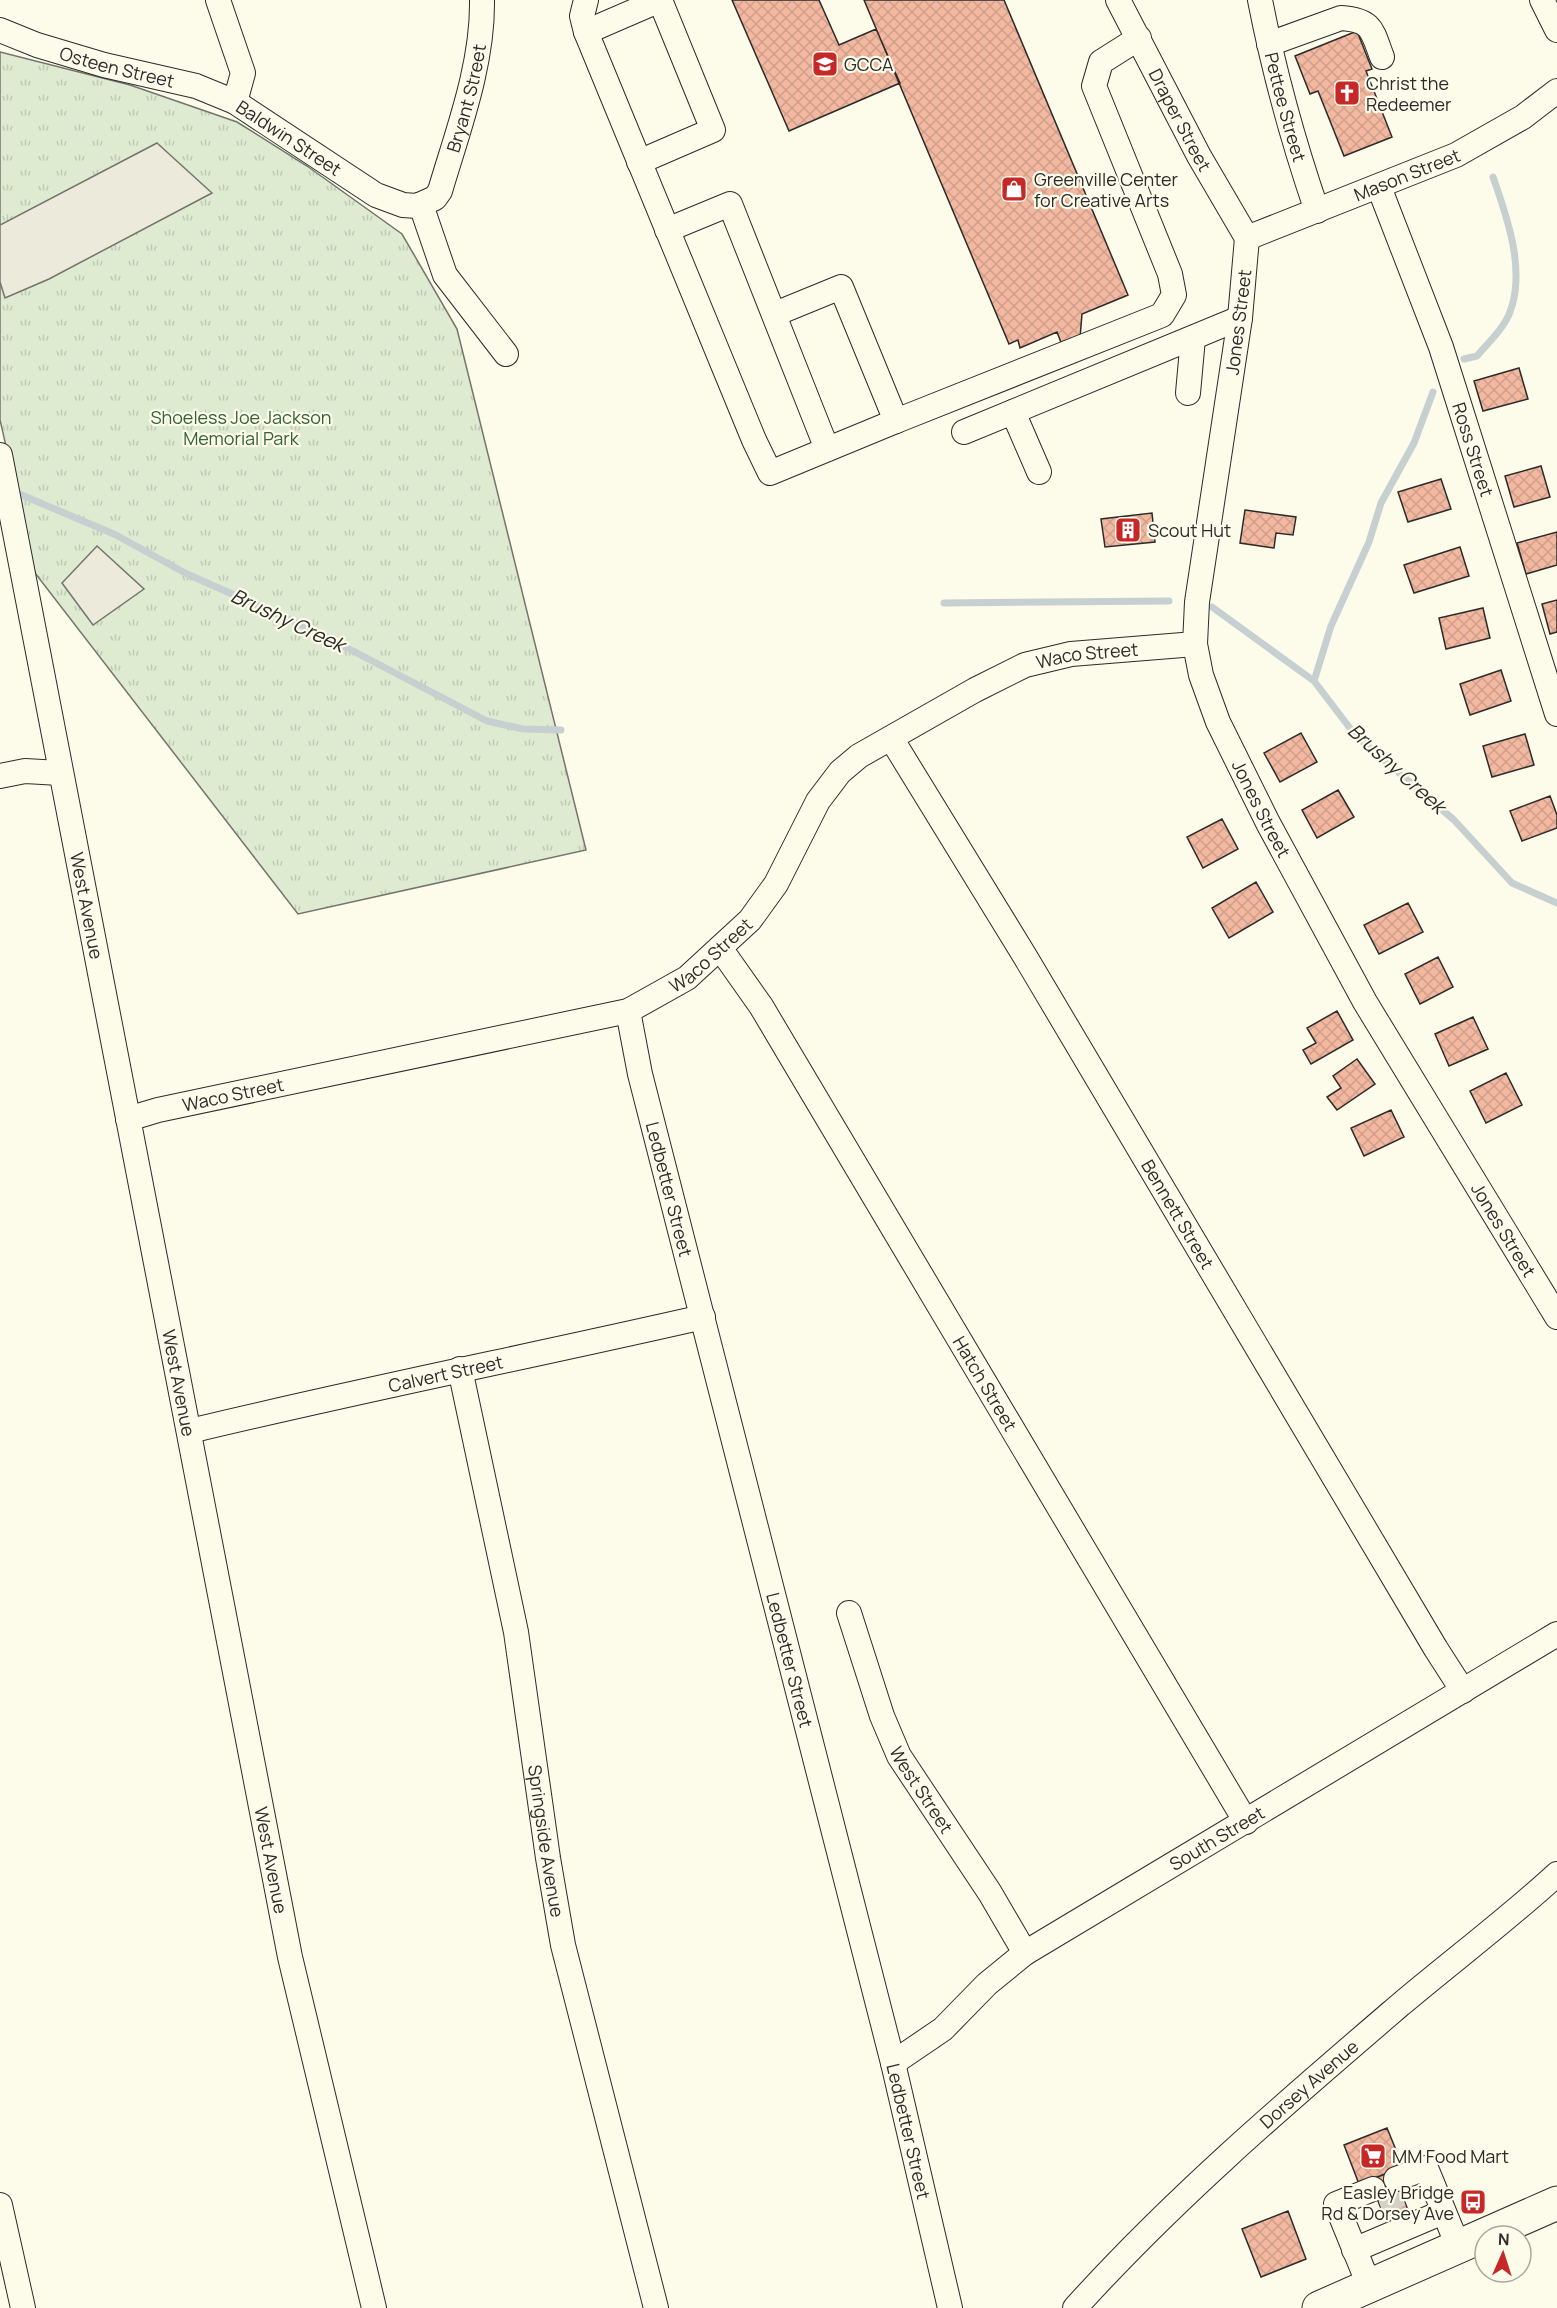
<svg xmlns="http://www.w3.org/2000/svg" width="1557" height="2308" font-family="Manrope,sans-serif">
	<style>
		.park { fill: url(#park-tufts); stroke: #74746e; stroke-width: 1.5 }
		.parking { fill: #eceadb; stroke: #74746e; stroke-width: 1.5 }
		.lines { fill: none; stroke-linecap: round; stroke-linejoin: round }
		.stream { stroke: #c7d0d0; stroke-width: 7 }
		.building { fill: url(#building-cross-hatch); stroke: #2b2b2b; stroke-width: 1.5 }
		.minor-tunnel { stroke: #d3d1c4; stroke-width: 24; stroke-dasharray: 24 12; stroke-linecap: butt }
		.minor-casing { stroke: #2b2b2b; stroke-width: 26 }
		.highway-casing { stroke: #2b2b2b; stroke-width: 35 }
		.minor { stroke: #fdfbea; stroke-width: 24 }
		.highway { stroke: #fdfbea; stroke-width: 33 }
		.labels { text-anchor: middle; dominant-baseline: central; stroke-width: 4.5; stroke-linejoin: round; paint-order: stroke }
		.poi-label { font-size: 18px; fill: #2b2b2b; stroke: #fdfbea; text-anchor: start }
		.street-label { font-size: 18px; fill: #2b2b2b; stroke: #fdfbea }
		.park-label { font-size: 18px; fill: #34623c; stroke: #fdfbea }
		.water-label { font-size: 20px; font-style: italic; fill: #2b2b2b; stroke: #fdfbea }
	</style>
	<defs>
		<pattern id="park-tufts" width="24" height="20" patternUnits="userSpaceOnUse" patternTransform="scale(1.5)"><rect width="24" height="20" fill="#deebd1"/><path d="M3 7l-1-3M5 7V3M7 7l1-3M15 17l-1-3M17 17v-4M19 17l1-3" fill="none" stroke="#bfcab4"/></pattern>
		<pattern id="building-cross-hatch" width="8" height="8" patternUnits="userSpaceOnUse" patternTransform="scale(1.5)"><rect width="8" height="8" fill="#f2b8a0"/><path d="M0 0l8 8M0 8l8-8" fill="none" stroke="#d09e8a"/></pattern>
	</defs>
	<rect width="100%" height="100%" fill="#fdfbea"/>
	<path class="park" d="M 0,52 L 130,85 L 237,122 L 307,166 L 402,234 L 457,329 L 586,850 L 298,914 L 35,573 L 0,420 Z"/>
	<path class="parking" d="M 157,143 L 212,193 L 49,279 L 5,298 L 0,282 L 0,225 Z
		M 97,546 L 144,589 L 93,625 L 62,583 Z"/>
	<g class="lines">
		<path class="stream" d="M 1464,359 L 1477,356 C 1488,343 1504,328 1510,312 C 1526,270 1507,217 1493,177
			M 17,493 L 116,535 L 187,574 L 311,629 L 487,721 L 523,729 L 561,730
			M 944,603 L 1169,601
			M 1212,607 L 1314,681 L 1356,736 L 1454,820 L 1512,883 L 1557,903
			M 1314,681 L 1331,626 L 1369,542 L 1381,503 L 1414,443 L 1433,392"/>
	</g>
	<path class="building" d="M 732,0 L 819,0 L 839,45 L 876,29 L 900,83 L 789,131 Z
		M 864,0 L 1004,0 L 1128,295 L 1082,314 L 1080,338 L 1062,345 L 1057,332 L 1020,348 L 1018,340 L 1009,344 Z
		M 1357,31 L 1372,69 L 1366,71 L 1392,137 L 1344,156 L 1318,91 L 1310,94 L 1295,56 Z
		M 1519,368 L 1528,399 L 1483,411 L 1474,381 Z
		M 1541,466 L 1550,497 L 1514,507 L 1505,476 Z
		M 1441,479 L 1451,509 L 1408,522 L 1398,492 Z
		M 1245,510 L 1296,517 L 1293,535 L 1276,533 L 1274,548 L 1240,543 Z
		M 1152,513 L 1155,542 L 1105,547 L 1101,519 Z
		M 1557,532 L 1557,565 L 1526,574 L 1517,543 Z
		M 1460,547 L 1469,576 L 1414,593 L 1404,565 Z
		M 1557,600 L 1557,632 L 1550,634 L 1542,604 Z
		M 1483,608 L 1490,638 L 1446,649 L 1439,618 Z
		M 1501,670 L 1511,701 L 1470,715 L 1460,684 Z
		M 1301,733 L 1317,762 L 1280,782 L 1264,753 Z
		M 1525,734 L 1534,765 L 1492,777 L 1483,746 Z
		M 1338,790 L 1354,817 L 1317,838 L 1302,810 Z
		M 1550,796 L 1557,815 L 1557,828 L 1522,841 L 1510,811 Z
		M 1222,819 L 1238,849 L 1203,868 L 1187,837 Z
		M 1256,882 L 1273,912 L 1229,938 L 1212,908 Z
		M 1408,903 L 1423,932 L 1379,954 L 1364,925 Z
		M 1438,957 L 1453,987 L 1420,1004 L 1405,974 Z
		M 1337,1011 L 1353,1040 L 1311,1064 L 1303,1050 L 1316,1043 L 1307,1028 Z
		M 1473,1017 L 1488,1049 L 1449,1066 L 1435,1034 Z
		M 1357,1059 L 1375,1084 L 1337,1110 L 1327,1097 L 1341,1088 L 1333,1076 Z
		M 1506,1073 L 1522,1105 L 1486,1123 L 1470,1091 Z
		M 1391,1110 L 1404,1137 L 1364,1156 L 1351,1128 Z
		M 1387,2128 L 1403,2167 L 1359,2184 L 1344,2145 Z
		M 1393,2171 L 1411,2218 L 1388,2227 L 1370,2180 Z
		M 1288,2211 L 1306,2259 L 1261,2277 L 1242,2229 Z"/>
	<g class="lines">
		<path class="minor-tunnel" d="M 1379,2202 L 1402,2194"/>
		<defs>
			<g id="minor">
				<path id="s1" d="M 218,0 L 243,73 L 235,102 L 376,195 L 403,205 L 417,206 L 435,198 L 440,191 C 458,130 483,65 482,0"/>
				<path d="M 586,0 L 582,16 L 586,32 L 754,440 L 770,473 L 896,421"/>
				<path id="s2" d="M 1118,0 L 1199,156 L 1247,238"/>
				<path id="s3" d="M 1260,0 C 1274,72 1293,141 1317,211"/>
				<path d="M 1542,0 L 1557,30"/>
				<path id="s4" d="M 0,30 L 37,45 L 104,65 L 196,86 L 235,102"/>
				<path d="M 586,32 L 660,0"/>
				<path d="M 1269,44 L 1341,18 C 1373,20 1372,31 1382,57"/>
				<path d="M 639,162 L 713,130 L 660,0"/>
				<path id="s5" d="M 1379,187 L 1441,347 L 1557,714"/>
				<path d="M 421,205 L 445,275 L 506,354"/>
				<path d="M 667,230 L 730,204 L 827,449"/>
				<path id="s6" d="M 1247,238 L 1240,318 L 1197,602 L 1195,644 L 1201,675 L 1218,722 L 1268,823 L 1365,1002 L 1557,1317"/>
				<path id="s7" d="M 1247,238 L 1456,155 L 1523,117 L 1557,91"/>
				<path d="M 775,314 L 841,287 L 896,421 L 1162,315 L 1174,295 L 1170,274 L 1094,86 L 1101,62 L 1139,38"/>
				<path d="M 1188,393 L 1193,338"/>
				<path d="M 1013,412 L 1039,472"/>
				<path d="M 964,432 L 1240,318"/>
				<path id="s8" d="M 0,455 L 290,1957 L 374,2308"/>
				<path id="s9" d="M 891,738 L 1026,958 L 1436,1649 L 1463,1691"/>
				<path d="M 0,776 L 25,771 L 60,773"/>
				<path id="s10" d="M 720,948 L 761,1006 L 1246,1822"/>
				<path id="s11" d="M 628,1011 L 640,1074 L 893,2063 L 950,2308"/>
				<path id="s12" d="M 128,1119 L 158,1110 L 628,1011 L 687,978 L 750,920 L 776,884 L 818,801 L 840,772 L 859,756 L 975,690 L 1025,665 L 1071,654 L 1195,644"/>
				<path id="s13" d="M 460,1369 L 516,1632 L 548,1858 L 563,1945 L 656,2308"/>
				<path id="s14" d="M 190,1431 C 360,1390 532,1356 703,1317"/>
				<path id="s15" d="M 849,1613 L 882,1716 L 899,1756 L 990,1893 L 1025,1953"/>
				<path id="s16" d="M 893,2063 L 943,2029 L 987,1984 L 1025,1953 L 1557,1634"/>
				<path d="M 1396,2179 L 1426,2168 L 1458,2246"/>
				<path d="M 0,2205 L 23,2308"/>
				<path d="M 1354,2250 L 1443,2212"/>
				<path d="M 1369,2285 L 1336,2204 L 1373,2189"/>
				<path id="s17" d="M 1075,2308 C 1174,2198 1288,2101 1400,2005 C 1452,1961 1507,1920 1557,1874"/>
			</g>
			<path id="highway" d="M 1319,2308 L 1557,2203"/>
		</defs>
		<use href="#minor" class="minor-casing"/>
		<use href="#highway" class="highway-casing"/>
		<use href="#minor" class="minor"/>
		<use href="#highway" class="highway"/>
	</g>
	<defs>
		<symbol id="school-square" viewBox="-11 -11 22 22"><rect x="-9" y="-9" width="18" height="18" rx="4" fill="#c62828" stroke="#fdfbea"/><path d="M0-5L7-2L0 1L-7-2ZM-4 1L0 2.5L4 1V4Q0 6-4 4Z" fill="#fff"/></symbol>
		<symbol id="church-square" viewBox="-11 -11 22 22"><rect x="-9" y="-9" width="18" height="18" rx="4" fill="#c62828" stroke="#fdfbea"/><path d="M-1.2-6h2.4v3.5h3.3v2.4h-3.3V6h-2.4V-.1h-3.3v-2.4h3.3Z" fill="#fff"/></symbol>
		<symbol id="shop-square" viewBox="-11 -11 22 22"><rect x="-9" y="-9" width="18" height="18" rx="4" fill="#c62828" stroke="#fdfbea"/><path d="M-5-2.5h2.3a2.7 3.5 0 0 1 5.4 0H5L5.5 6h-11ZM-1.5-2.5h3a1.5 2.3 0 0 0-3 0Z" fill="#fff"/></symbol>
		<symbol id="building-square" viewBox="-11 -11 22 22"><rect x="-9" y="-9" width="18" height="18" rx="4" fill="#c62828" stroke="#fdfbea"/><path d="M-4-6H4V6H1V3H-1V6H-4ZM-2.5-4.3h1.7v1.8h-1.7ZM.8-4.3h1.7v1.8H.8ZM-2.5-1h1.7V.8h-1.7ZM.8-1h1.7V.8H.8Z" fill="#fff"/></symbol>
		<symbol id="supermarket-square" viewBox="-11 -11 22 22"><rect x="-9" y="-9" width="18" height="18" rx="4" fill="#c62828" stroke="#fdfbea"/><path d="M-6-5.5h2.5l.6 2H6L4.5 2H-2.5L-4.4-4H-6ZM-1.5 3.2a1.3 1.3 0 1 0 .1 0ZM3 3.2a1.3 1.3 0 1 0 .1 0Z" fill="#fff"/></symbol>
		<symbol id="bus-square" viewBox="-11 -11 22 22"><rect x="-9" y="-9" width="18" height="18" rx="4" fill="#c62828" stroke="#fdfbea"/><path d="M-5-6H5V4H4V6H2V4H-2V6H-4V4H-5ZM-3.5-4V0h7V-4ZM-3.5 1.2v1.5H-2V1.2ZM2 1.2v1.5H3.5V1.2Z" fill="#fff"/></symbol>
	</defs>
	<g fill-rule="evenodd">
		<use href="#school-square" x="810" y="49" width="30" height="30"/>
		<use href="#church-square" x="1332" y="78" width="30" height="30"/>
		<use href="#shop-square" x="999" y="174" width="30" height="30"/>
		<use href="#building-square" x="1113" y="515" width="30" height="30"/>
		<use href="#supermarket-square" x="1358" y="2141" width="30" height="30"/>
		<use href="#bus-square" x="1458" y="2187" width="30" height="30"/>
	</g>
	<g class="labels">
		<g class="poi-label">
			<text x="844" y="64">GCCA</text>
			<text x="1366" y="83">Christ the<tspan x="1366" dy="21">Redeemer</tspan></text>
			<text x="1034" y="179">Greenville Center<tspan x="1034" dy="21">for Creative Arts</tspan></text>
			<text x="1148" y="530">Scout Hut</text>
			<text x="1392" y="2156">MM Food Mart</text>
			<text x="1454" y="2192" text-anchor="end">Easley Bridge<tspan x="1454" dy="21">Rd &amp; Dorsey Ave</tspan></text>
		</g>
		<g class="street-label">
			<text stroke="none"><textPath href="#s4" startOffset="123">Osteen Street</textPath></text>
			<text stroke="none"><textPath href="#s1" startOffset="444">Bryant Street</textPath></text>
			<text stroke="none"><textPath href="#s3" startOffset="110">Pettee Street</textPath></text>
			<text stroke="none"><textPath href="#s2" startOffset="135">Draper Street</textPath></text>
			<text stroke="none"><textPath href="#s1" startOffset="172">Baldwin Street</textPath></text>
			<text stroke="none"><textPath href="#s7" startOffset="172">Mason Street</textPath></text>
			<text transform="translate(1238 322) rotate(-83)">Jones Street</text>
			<text stroke="none"><textPath href="#s5" startOffset="279">Ross Street</textPath></text>
			<text stroke="none"><textPath href="#s12" startOffset="1116">Waco Street</textPath></text>
			<text stroke="none"><textPath href="#s6" startOffset="588">Jones Street</textPath></text>
			<text stroke="none"><textPath href="#s8" startOffset="459">West Avenue</textPath></text>
			<text stroke="none"><textPath href="#s12" startOffset="612">Waco Street</textPath></text>
			<text stroke="none"><textPath href="#s12" startOffset="108">Waco Street</textPath></text>
			<text stroke="none"><textPath href="#s11" startOffset="183">Ledbetter Street</textPath></text>
			<text stroke="none"><textPath href="#s9" startOffset="556">Bennett Street</textPath></text>
			<text stroke="none"><textPath href="#s6" startOffset="1074">Jones Street</textPath></text>
			<text stroke="none"><textPath href="#s14" startOffset="262">Calvert Street</textPath></text>
			<text stroke="none"><textPath href="#s8" startOffset="945">West Avenue</textPath></text>
			<text stroke="none"><textPath href="#s10" startOffset="510">Hatch Street</textPath></text>
			<text stroke="none"><textPath href="#s11" startOffset="669">Ledbetter Street</textPath></text>
			<text stroke="none"><textPath href="#s15" startOffset="192">West Street</textPath></text>
			<text stroke="none"><textPath href="#s16" startOffset="396">South Street</textPath></text>
			<text stroke="none"><textPath href="#s13" startOffset="480">Springside Avenue</textPath></text>
			<text stroke="none"><textPath href="#s8" startOffset="1431">West Avenue</textPath></text>
			<text stroke="none"><textPath href="#s17" startOffset="324">Dorsey Avenue</textPath></text>
			<text stroke="none"><textPath href="#s11" startOffset="1155">Ledbetter Street</textPath></text>
		</g>
		<g class="park-label">
			<text x="241" y="417">Shoeless Joe Jackson<tspan x="241" dy="21">Memorial Park</tspan></text>
		</g>
		<g class="water-label">
			<text transform="translate(288 620) rotate(25)">Brushy Creek</text>
			<text transform="translate(1397 768) rotate(42)">Brushy Creek</text>
		</g>
	</g>
	<g transform="translate(1503 2254) rotate(3)"><circle r="28" fill="#fdfbea" stroke="#a9a89e" stroke-width="1.5"/>
	<path d="M0-4.5L10 22L0 15L-10 22Z" fill="#c62828"/>
	<text y="-9" font-size="16" font-weight="bold" text-anchor="middle" fill="#2b2b2b">N</text>
	</g>
</svg>
